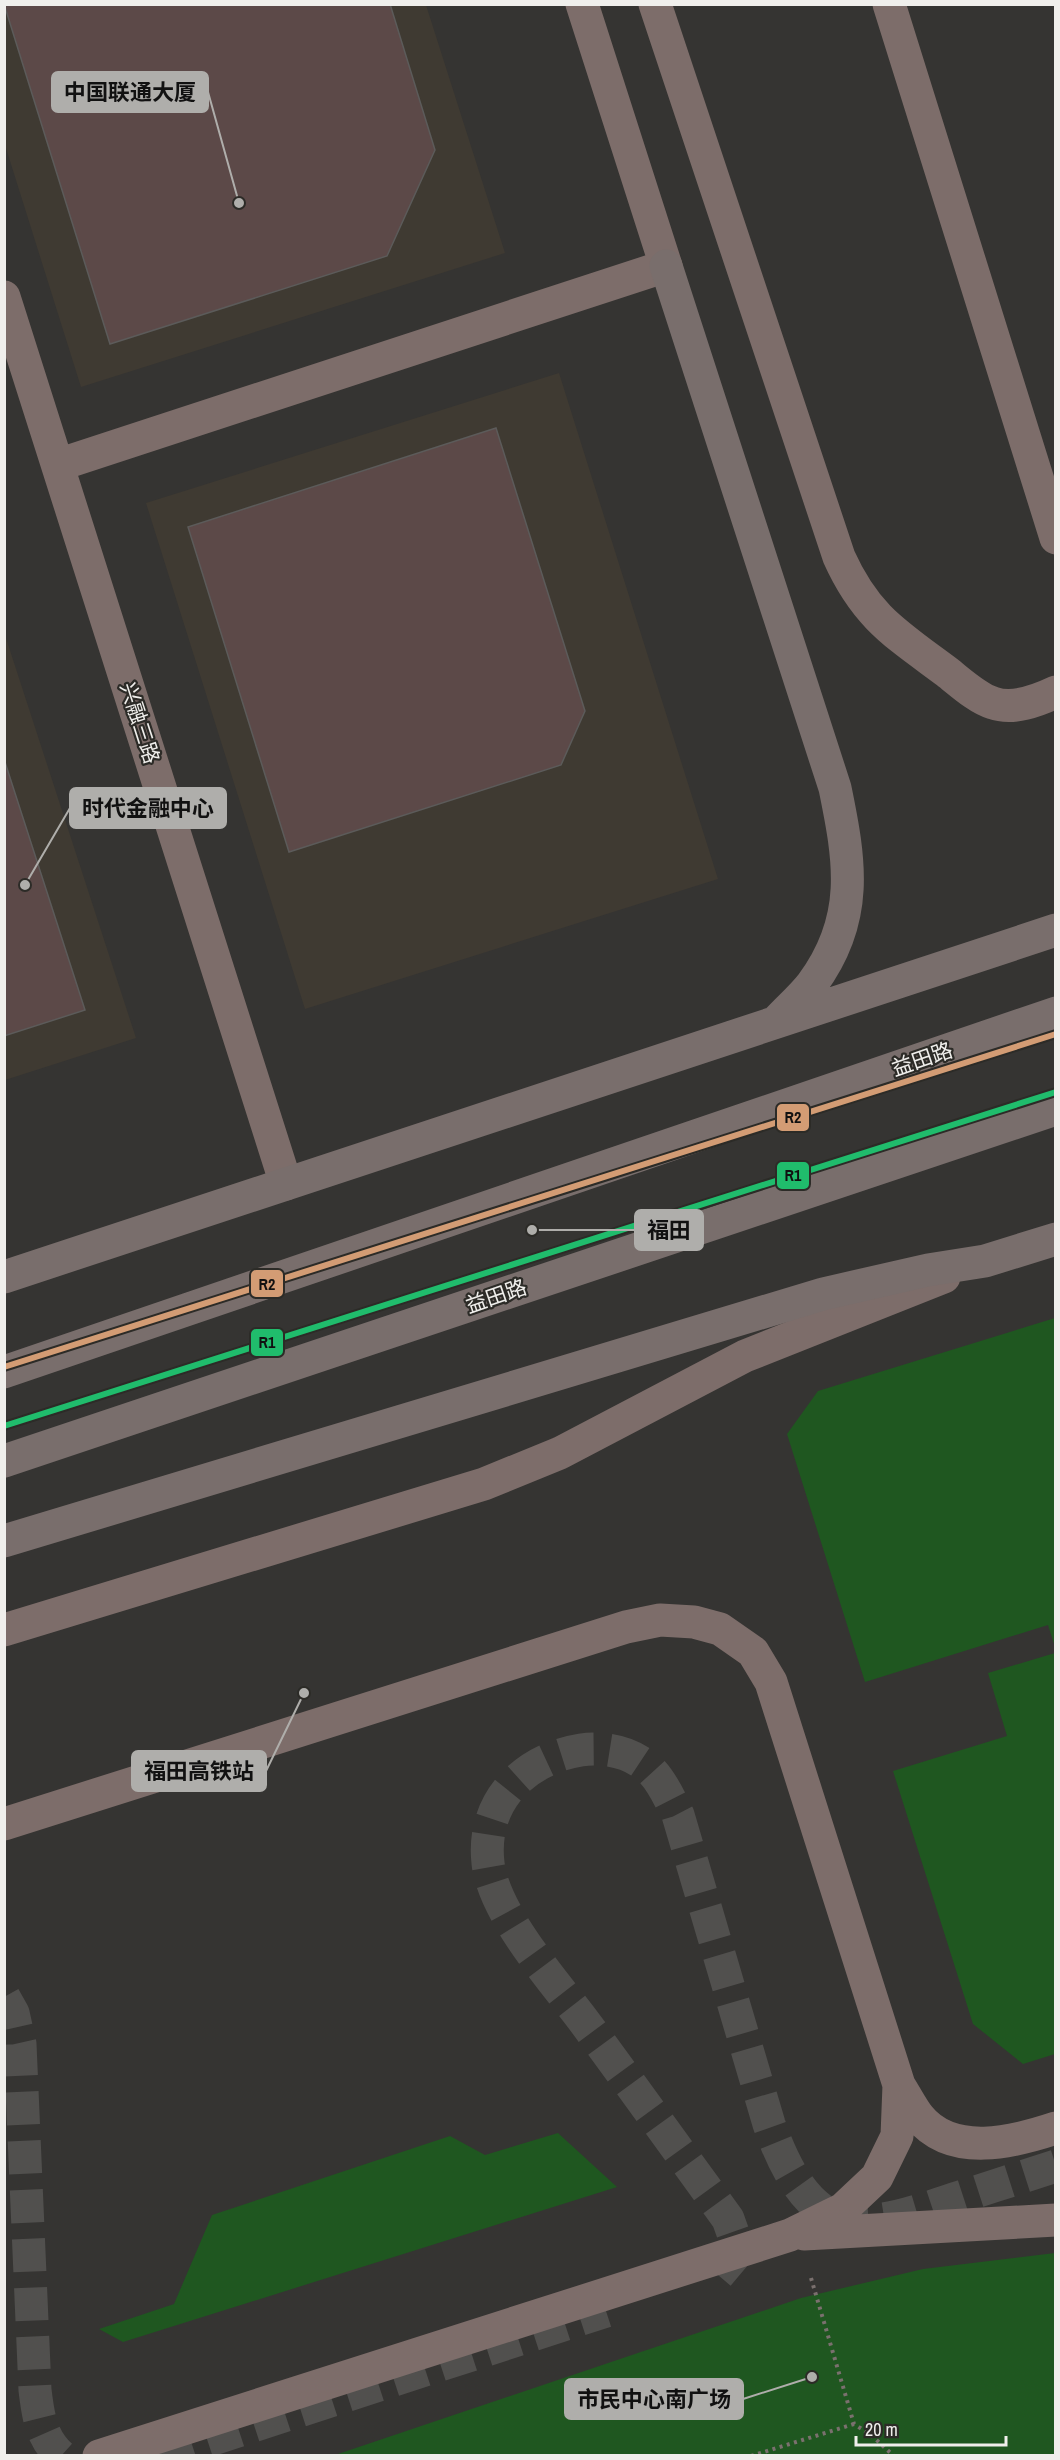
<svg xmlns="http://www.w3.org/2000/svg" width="1060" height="2460" font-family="'Archivo Narrow','Noto Sans SC',sans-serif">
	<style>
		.built { fill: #3f3a32 }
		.green { fill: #1f5720 }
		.building { fill: #5c4948; stroke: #5c5b5a; stroke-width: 1.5 }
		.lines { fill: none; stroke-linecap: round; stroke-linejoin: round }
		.minor-tunnel { stroke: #51504e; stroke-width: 33; stroke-dasharray: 33 16; stroke-linecap: butt }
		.path { stroke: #7a706e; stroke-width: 4; stroke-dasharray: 3 4.5; stroke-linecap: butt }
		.minor { stroke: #7d6d6a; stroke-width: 33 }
		.major { stroke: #796e6c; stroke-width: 33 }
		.rail-1-casing { stroke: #2c2b27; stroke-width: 10 }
		.rail-2-casing { stroke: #2c2b27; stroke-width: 10 }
		.rail-1 { stroke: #20bc6c; stroke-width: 6 }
		.rail-2 { stroke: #d39c74; stroke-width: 6 }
		.labels { text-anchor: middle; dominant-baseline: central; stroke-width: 4.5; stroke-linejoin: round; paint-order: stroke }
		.street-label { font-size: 21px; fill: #f0efec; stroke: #2c2b27 }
		.leader { fill: none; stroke: #afaeab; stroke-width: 2 }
		.callout-dot { fill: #afaeab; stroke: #2c2b27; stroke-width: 2 }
		.callout { fill: #afaeab; stroke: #afaeab; stroke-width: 2 }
		.callout-label { font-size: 22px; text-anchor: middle; font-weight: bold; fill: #111 }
		.line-badge { stroke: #2c2b27; stroke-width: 2 }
		.pale-badge-label { font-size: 16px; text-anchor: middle; font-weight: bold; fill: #111 }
	</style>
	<rect width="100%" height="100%" fill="#353432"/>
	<path class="built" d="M 4,5 L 426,5 L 505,253 L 81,387 L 5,145 Z
		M 559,373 L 718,879 L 305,1009 L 146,503 Z
		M 4,632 L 136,1038 L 5,1080 L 4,1080 Z"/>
	<path class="green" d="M 1055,1318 L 1055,1647 L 1048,1625 L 865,1682 L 787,1434 L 818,1391 Z
		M 1055,1653 L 1055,2054 L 1023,2064 L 973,2024 L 893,1771 L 1007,1736 L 988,1673 Z
		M 558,2133 L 617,2187 L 123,2342 L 99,2329 L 174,2304 L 212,2215 L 450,2136 L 485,2155 Z
		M 1055,2253 L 1055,2455 L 335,2455 L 801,2298 L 923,2269 Z"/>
	<path class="building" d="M 4,4 L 390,4 L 435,150 L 387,256 L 110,344 Z
		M 496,428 L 585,711 L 561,765 L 289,852 L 188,527 Z
		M 4,759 L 85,1010 L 4,1036 Z"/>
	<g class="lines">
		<path class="minor-tunnel" d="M 4,1997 L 13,2013 L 20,2044 L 35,2390 C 38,2415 41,2438 61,2456
			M 718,2275 L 734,2256 L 734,2236 L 728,2219 C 681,2154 634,2089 586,2024 C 555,1982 494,1915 488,1863 C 481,1802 524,1759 581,1750 C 603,1747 628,1751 646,1766 C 661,1778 669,1798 678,1815 L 769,2124 C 781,2158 803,2210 843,2219 C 882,2227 927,2207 963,2196 C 994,2186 1025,2176 1056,2166
			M 161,2456 L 606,2311"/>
		<path class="path" d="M 811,2278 L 854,2424 L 871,2435 L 894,2456
			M 751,2456 L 854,2424"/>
		<path class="minor" d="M 655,4 L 839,557 C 866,617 896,634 947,672 C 961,683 977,698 993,703 C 1013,710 1037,701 1056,692
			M 889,4 L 1056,538
			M 4,297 L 286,1184
			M 58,465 L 666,266 L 582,4
			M 4,1630 L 484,1484 L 560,1453 L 745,1356 L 944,1277
			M 4,1824 L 626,1627 L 660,1620 L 694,1622 L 720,1629 L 753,1652 L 771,1682 L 899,2085 C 906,2096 912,2108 919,2117 C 952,2158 1014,2142 1056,2128
			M 804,2234 L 1056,2220
			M 99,2456 L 790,2235 L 843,2209 L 877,2177 L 897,2136 L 899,2085"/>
		<path class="major" d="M 666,266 L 835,788 C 850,861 860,919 812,984 C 802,997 788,1009 777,1021
			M 4,1277 L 1056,930
			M 4,1372 L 1056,1013
			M 4,1461 L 1056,1109
			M 4,1541 L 823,1294 L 928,1270 L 985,1261 L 1056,1239"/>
		<defs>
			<path id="rail-1" d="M 4,1426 L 1056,1092"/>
			<path id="rail-2" d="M 4,1367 L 1056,1034"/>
		</defs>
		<use href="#rail-1" class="rail-1-casing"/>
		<use href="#rail-2" class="rail-2-casing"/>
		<use href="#rail-1" class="rail-1"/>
		<use href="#rail-2" class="rail-2"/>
	</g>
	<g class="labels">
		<g class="street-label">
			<text transform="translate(140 723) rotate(72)">兴融三路</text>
			<text transform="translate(922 1059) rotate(-19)">益田路</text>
			<text transform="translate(496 1296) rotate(-19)">益田路</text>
		</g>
	</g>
	<path class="leader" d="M239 203L208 92M25 885L70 808M532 1230L635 1230M304 1693L266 1771M812 2377L743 2399"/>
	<g class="callout-dot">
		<circle cx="239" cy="203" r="6"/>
		<circle cx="25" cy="885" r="6"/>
		<circle cx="532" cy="1230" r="6"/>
		<circle cx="304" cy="1693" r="6"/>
		<circle cx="812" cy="2377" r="6"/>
	</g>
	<g class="callout">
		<rect x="52" y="72" width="156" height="40" rx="6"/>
		<rect x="70" y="788" width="156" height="40" rx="6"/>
		<rect x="635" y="1210" width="68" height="40" rx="6"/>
		<rect x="132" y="1751" width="134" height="40" rx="6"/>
		<rect x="565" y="2379" width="178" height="40" rx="6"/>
	</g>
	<g class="callout-label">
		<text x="130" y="100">中国联通大厦</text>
		<text x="148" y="816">时代金融中心</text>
		<text x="669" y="1238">福田</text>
		<text x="199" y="1779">福田高铁站</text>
		<text x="654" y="2407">市民中心南广场</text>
	</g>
	<g class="line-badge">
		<rect x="776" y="1103" width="34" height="29" rx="6" fill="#d39c74"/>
		<rect x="776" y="1161" width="34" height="29" rx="6" fill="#20bc6c"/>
		<rect x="250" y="1269" width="34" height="29" rx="6" fill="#d39c74"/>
		<rect x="250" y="1328" width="34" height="29" rx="6" fill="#20bc6c"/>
	</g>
	<g class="pale-badge-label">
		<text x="793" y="1123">R2</text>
		<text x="793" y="1181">R1</text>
		<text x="267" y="1290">R2</text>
		<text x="267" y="1348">R1</text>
	</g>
	<rect width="1060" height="2460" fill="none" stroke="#f0efec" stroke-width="12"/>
	<path d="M856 2436v9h150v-9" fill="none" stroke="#f0efec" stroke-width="3"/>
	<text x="865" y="2436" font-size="18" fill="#f0efec" stroke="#2c2b27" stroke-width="4.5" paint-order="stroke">20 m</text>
</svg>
